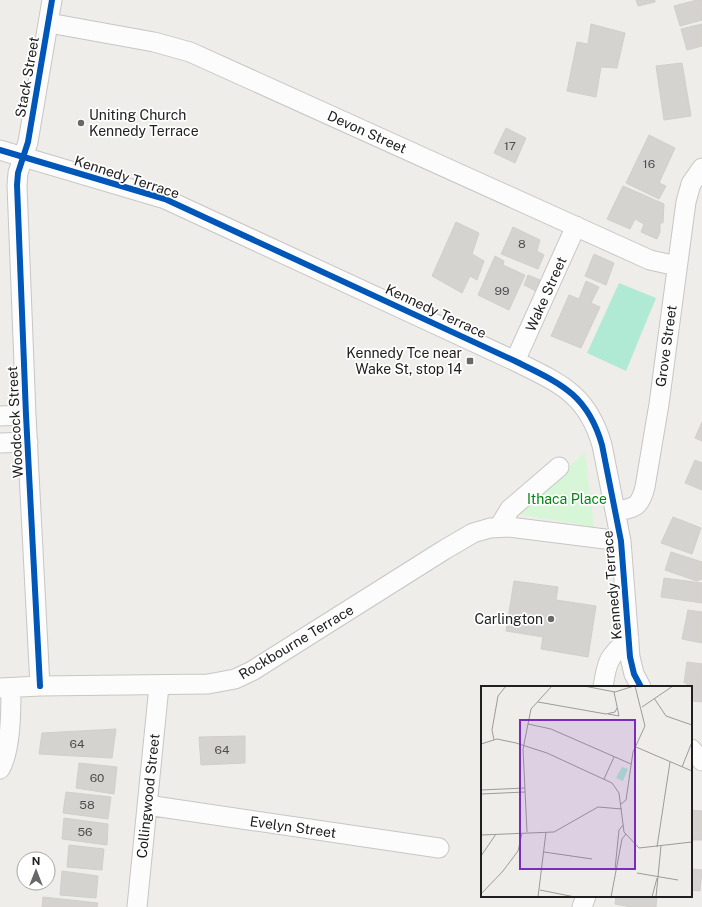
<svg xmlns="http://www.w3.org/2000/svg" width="702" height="907" font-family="'Public Sans',sans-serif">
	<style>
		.park { fill: #d6f6d7 }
		.pitch { fill: #b1ead4 }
		.building { fill: #d5d3d0; stroke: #d2cfca }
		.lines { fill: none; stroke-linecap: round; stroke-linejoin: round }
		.minor-casing { stroke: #c7c6c5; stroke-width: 21 }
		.minor { stroke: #fdfcfc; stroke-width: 19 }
		.cycleway-casing { stroke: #fff; stroke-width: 8 }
		.cycleway { stroke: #0057b8; stroke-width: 6 }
		.poi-dot { fill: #686866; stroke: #fff; stroke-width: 1.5 }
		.labels { text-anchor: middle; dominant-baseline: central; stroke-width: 3.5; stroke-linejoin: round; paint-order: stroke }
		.number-label { font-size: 12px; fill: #4d4d4c }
		.street-label { font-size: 14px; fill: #202020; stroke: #fff }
		.poi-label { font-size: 14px; fill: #202020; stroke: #fff; text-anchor: end }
		.park-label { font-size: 14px; fill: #038512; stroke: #fff }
		.inset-road { fill: none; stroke: #9c9b99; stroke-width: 1 }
		.view { fill: #7b2cbf; fill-opacity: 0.15; stroke: #7b2cbf; stroke-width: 2 }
		.inset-edge { fill: none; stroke: #202020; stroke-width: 2 }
	</style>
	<rect width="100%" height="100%" fill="#efede9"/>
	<path class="park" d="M 585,452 L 594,527 L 518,514 Z"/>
	<path class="pitch" d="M 619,283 L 656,298 L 626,371 L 587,353 Z"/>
	<path class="building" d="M 636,0 L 655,0 L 655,2 L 638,6 Z
		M 697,0 L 702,0 L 702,20 L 680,26 L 674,6 Z
		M 591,24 L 625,33 L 617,68 L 601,67 L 596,97 L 567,91 L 577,42 L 588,44 Z
		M 702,24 L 702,46 L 687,50 L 681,29 Z
		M 682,63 L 691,116 L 664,120 L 656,66 Z
		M 506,128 L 526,138 L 515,163 L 494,153 Z
		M 649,135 L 675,148 L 659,183 L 666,186 L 659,199 L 626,183 Z
		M 623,186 L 664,204 L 663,223 L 660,223 L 660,232 L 657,239 L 641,232 L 644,224 L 635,219 L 630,229 L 607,219 Z
		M 456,222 L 479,233 L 472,254 L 484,261 L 477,280 L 470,276 L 462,293 L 432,276 Z
		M 513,227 L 540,240 L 537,251 L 544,255 L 538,269 L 501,254 Z
		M 594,254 L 614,263 L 606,285 L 585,276 Z
		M 495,256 L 504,261 L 503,265 L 525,275 L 509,310 L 478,295 Z
		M 528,275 L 540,280 L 536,291 L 524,285 Z
		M 586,281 L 599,287 L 591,303 L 600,307 L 581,348 L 551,336 L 569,295 L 579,299 Z
		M 702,422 L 702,441 L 695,438 Z
		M 695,460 L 702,463 L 702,490 L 685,483 Z
		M 673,517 L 701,528 L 692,554 L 661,543 Z
		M 671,552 L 702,562 L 702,579 L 697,581 L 665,570 Z
		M 664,578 L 702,583 L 702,603 L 661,597 Z
		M 514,581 L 558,587 L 556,600 L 596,606 L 588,657 L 541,649 L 543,637 L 506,631 Z
		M 688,610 L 702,612 L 702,643 L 682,639 Z
		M 687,662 L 702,664 L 702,702 L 691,701 L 691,687 L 687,687 L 687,683 L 684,683 Z
		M 116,729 L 112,758 L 39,754 L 42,733 Z
		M 245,736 L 245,763 L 201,765 L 199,737 Z
		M 79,763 L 117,767 L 114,794 L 76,788 Z
		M 66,792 L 111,797 L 108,819 L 63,813 Z
		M 691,810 L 702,811 L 702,840 L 691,840 Z
		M 64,818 L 108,824 L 107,845 L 62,839 Z
		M 69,845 L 104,849 L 102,870 L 67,867 Z
		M 691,869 L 702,870 L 700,891 L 691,890 Z
		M 62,871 L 98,876 L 96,898 L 60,895 Z
		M 616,896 L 657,896 L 656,907 L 631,907 L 615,904 Z
		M 43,897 L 98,903 L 97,907 L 42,907 Z"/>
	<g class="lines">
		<defs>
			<path id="minor" d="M 49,23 L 154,42 L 190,52 L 650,260 L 677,266
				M 0,150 L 165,199 L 515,361 C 559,383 587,393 602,445 L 621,541 L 630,657 L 634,674 L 641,687
				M 515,361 L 576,226
				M 0,416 L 26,415
				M 0,443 L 28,442
				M 616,511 C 635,508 640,507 645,487 L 659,404 L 686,202 L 691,184 L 702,168
				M 499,527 L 510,509 L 559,467
				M 40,686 L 26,415 L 17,185 L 18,173 L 28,142 L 52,0
				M 603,687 C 607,661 608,657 629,639
				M 0,688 L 40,686 L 208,684 L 235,679 L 252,671 L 444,550 L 473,533 L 490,528 L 509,527 L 621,541
				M 691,749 L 702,761
				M 0,769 C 11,750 11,711 11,688
				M 147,805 L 439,848
				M 137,907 L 159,686
				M 582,907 L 586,896"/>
		</defs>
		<use href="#minor" class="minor-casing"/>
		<use href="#minor" class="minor"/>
		<defs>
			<path id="cycleway" d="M 0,150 L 165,199 L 515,361 C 559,383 587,393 602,445 L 621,541 L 630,657 L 634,674 L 641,687
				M 40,686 L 26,415 L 17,185 L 18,173 L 28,142 L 52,0"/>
		</defs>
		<use href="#cycleway" class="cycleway-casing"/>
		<use href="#cycleway" class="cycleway"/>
	</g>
	<g class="poi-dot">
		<circle cx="81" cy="123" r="4"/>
		<rect x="466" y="357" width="8" height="8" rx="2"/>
		<circle cx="551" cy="619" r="4"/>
	</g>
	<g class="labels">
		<g class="number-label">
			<text x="510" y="146">17</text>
			<text x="649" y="164">16</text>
			<text x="522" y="244">8</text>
			<text x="502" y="291">99</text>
			<text x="77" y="744">64</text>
			<text x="222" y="750">64</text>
			<text x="97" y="778">60</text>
			<text x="87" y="805">58</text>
			<text x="85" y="832">56</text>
		</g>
		<g class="street-label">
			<text transform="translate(27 77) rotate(-80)">Stack Street</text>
			<text transform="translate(367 132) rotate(24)">Devon Street</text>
			<text transform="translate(127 177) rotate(18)">Kennedy Terrace</text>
			<text transform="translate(546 294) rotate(-66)">Wake Street</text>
			<text transform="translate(436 311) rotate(25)">Kennedy Terrace</text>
			<text transform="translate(666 346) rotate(-82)">Grove Street</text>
			<text transform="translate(15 422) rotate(-93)">Woodcock Street</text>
			<text transform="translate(612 585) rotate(-95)">Kennedy Terrace</text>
			<text transform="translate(296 642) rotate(-31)">Rockbourne Terrace</text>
			<text transform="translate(148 796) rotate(-84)">Collingwood Street</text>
			<text transform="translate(293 827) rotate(8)">Evelyn Street</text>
		</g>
		<g class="poi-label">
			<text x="89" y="115" text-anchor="start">Uniting Church<tspan x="89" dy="16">Kennedy Terrace</tspan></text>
			<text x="462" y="353">Kennedy Tce near<tspan x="462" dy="16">Wake St, stop 14</tspan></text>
			<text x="543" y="619">Carlington</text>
		</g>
		<g class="park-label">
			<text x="567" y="499">Ithaca Place</text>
		</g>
	</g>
	<g transform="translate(481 686)">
		<rect width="211" height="211" fill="#efede9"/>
		<path d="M 141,81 L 147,83 L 142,95 L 135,92 Z" fill="#b1ead4"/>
		<path class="inset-road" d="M 103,0 L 134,6 L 153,0M 173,12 L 185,30 L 211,39M 57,16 L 125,28 L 134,26 L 136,22M 161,21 L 192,0M 127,28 L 138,30 L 133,6M 47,38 L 70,43 L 150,78M 13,54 L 11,44 L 17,10 L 25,0M 0,58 L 16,53 L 35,57 L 66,67 L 131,97 L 138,107 L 143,146 L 158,162 L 211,156M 155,61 L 211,85M 201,81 L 211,56M 123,93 L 133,71M 0,104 L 44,102M 0,108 L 44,106M 140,118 L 145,114 L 152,66 L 164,40 L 154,0M 46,146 L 42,63 L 50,23 L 71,0M 0,149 L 73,146 L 117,121 L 141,123M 176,161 L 189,76M 63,166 L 111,173M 0,170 L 15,148M 134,183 L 138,144 L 142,139M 156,187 L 197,194M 59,204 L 94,211M 0,208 L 22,185 L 37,165 L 41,147M 57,211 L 65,146M 130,211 L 141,153 L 145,148M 171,211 L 176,192M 175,211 L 180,160"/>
		<path class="view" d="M 39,34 L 154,34 L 154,183 L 39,183 Z"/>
		<rect width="211" height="211" class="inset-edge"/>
	</g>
	<g transform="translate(36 871)"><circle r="19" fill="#ffffff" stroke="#a6a6a6"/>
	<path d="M0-3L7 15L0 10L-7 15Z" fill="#686866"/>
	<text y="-6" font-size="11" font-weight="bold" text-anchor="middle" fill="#202020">N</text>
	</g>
</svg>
